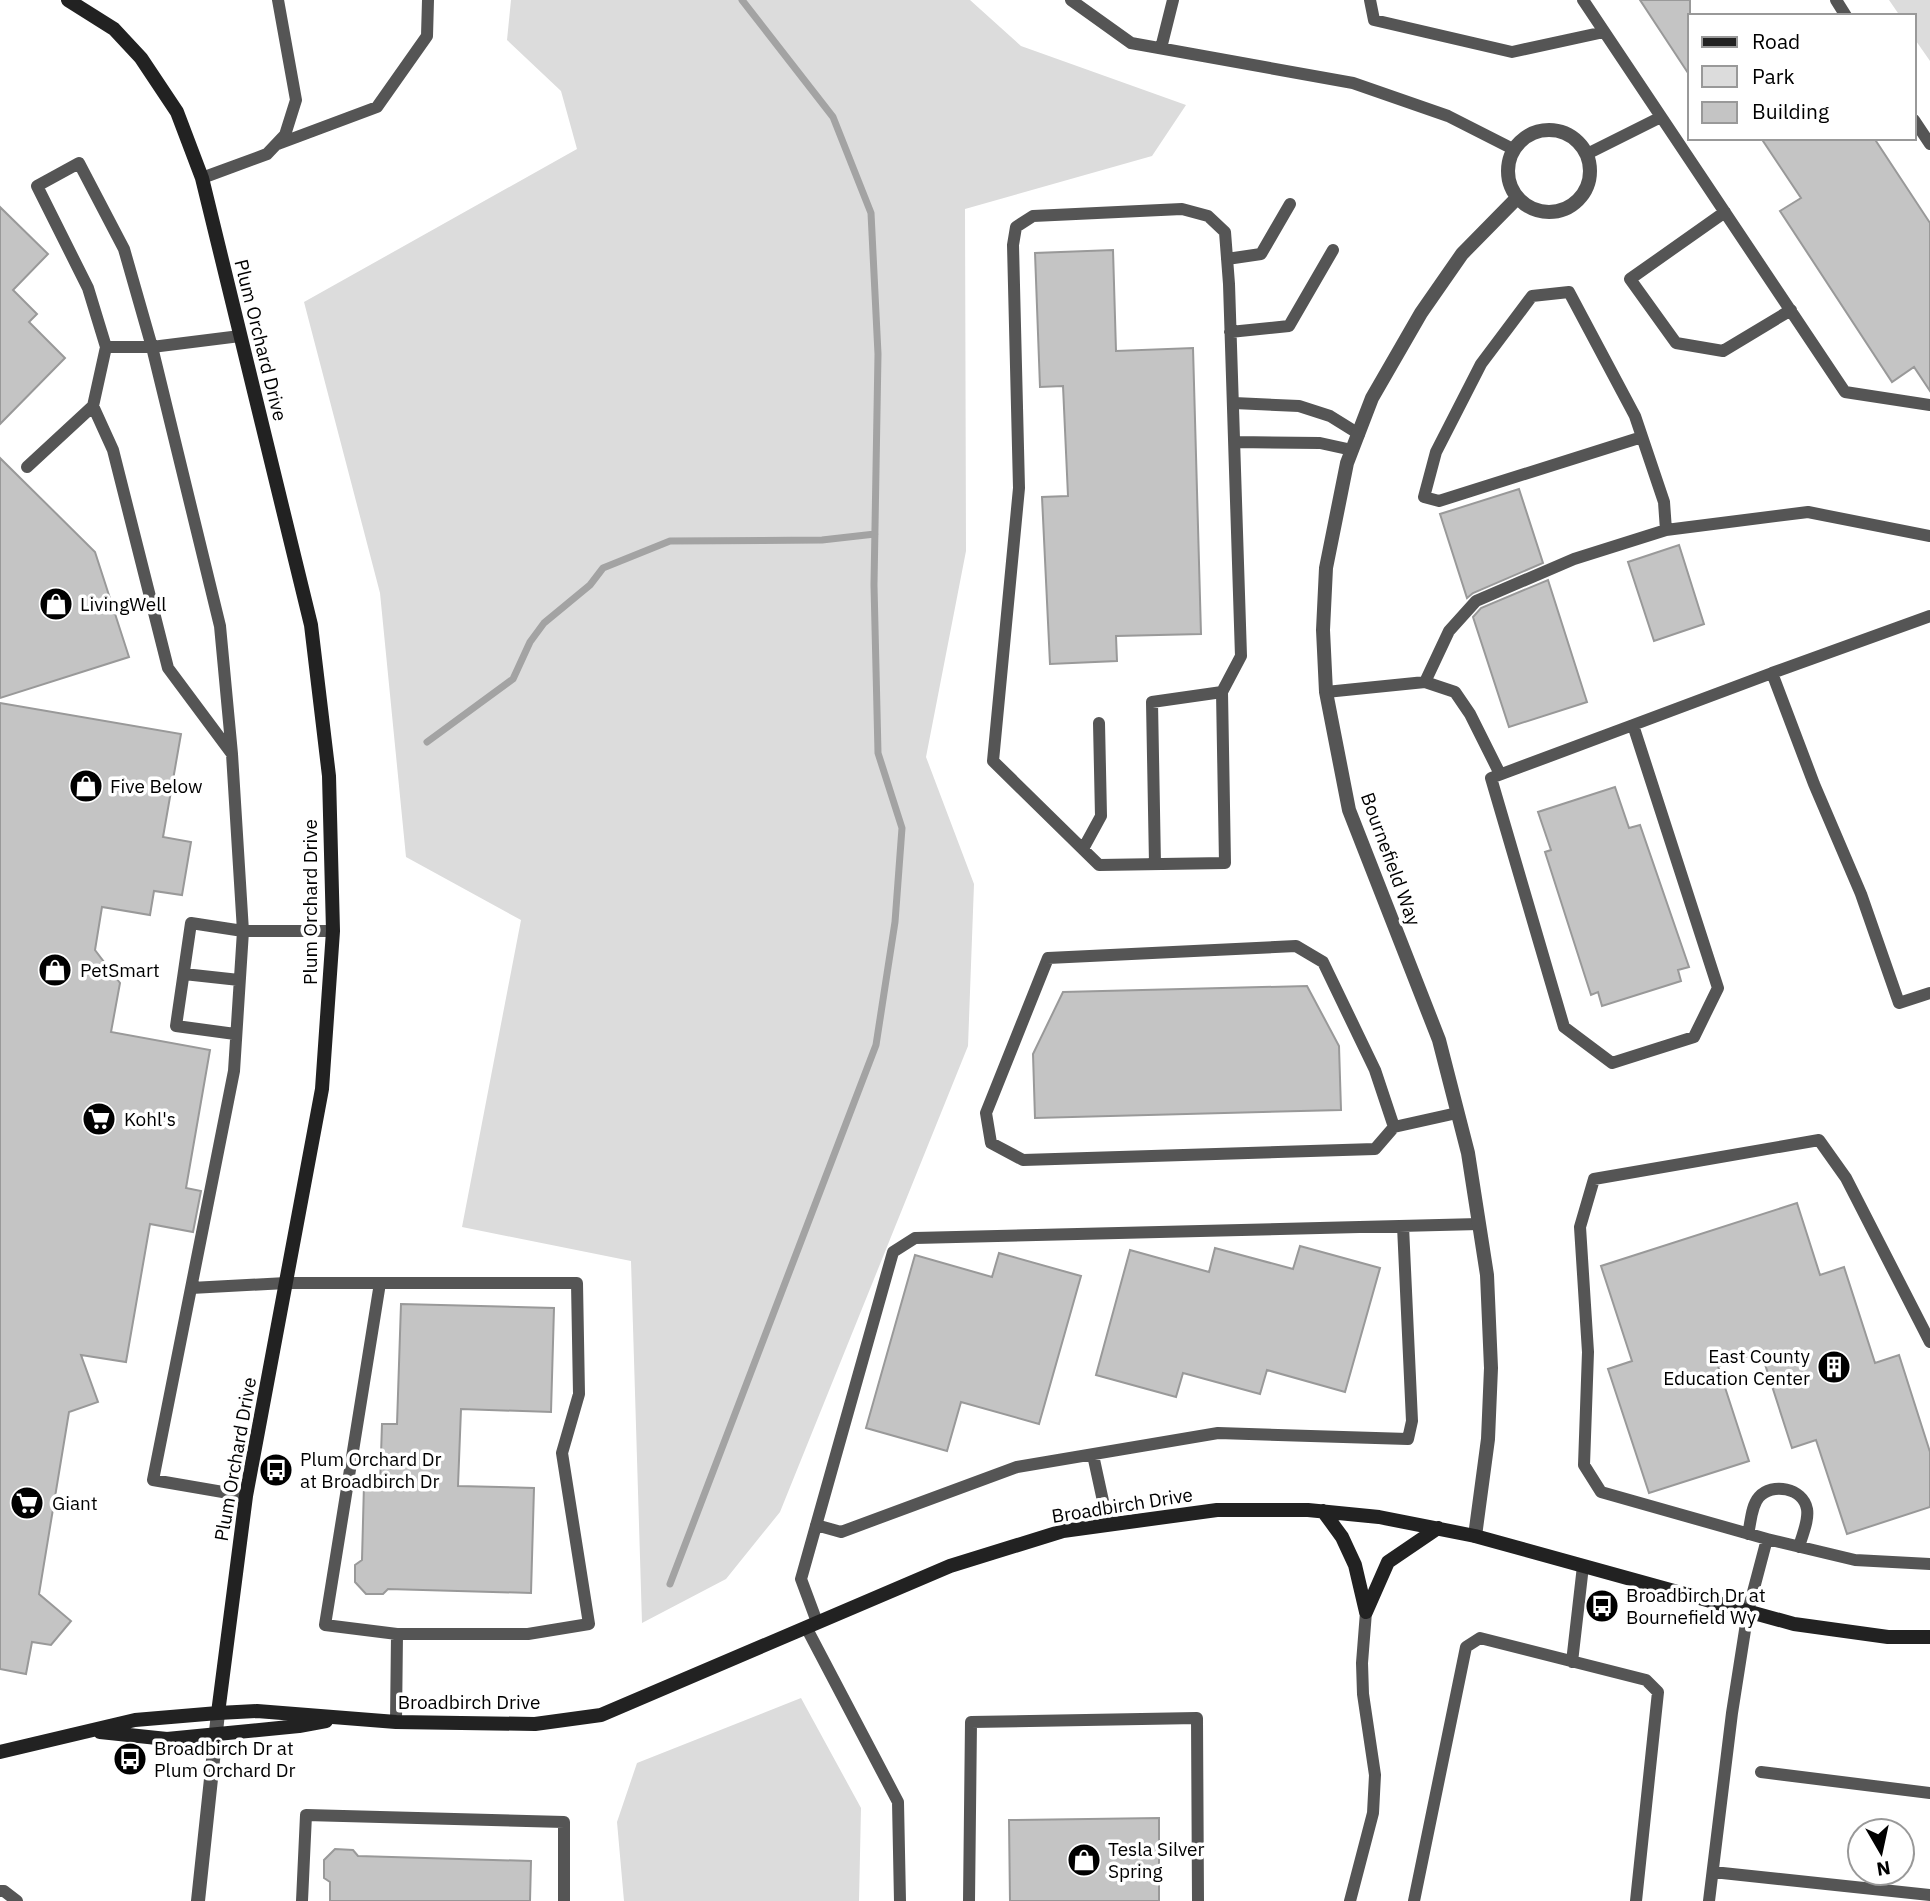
<svg xmlns="http://www.w3.org/2000/svg" width="1930" height="1901" font-family="'IBM Plex Sans',sans-serif">
	<style>
		.green { fill: #dcdcdc }
		.lines { fill: none; stroke-linecap: round; stroke-linejoin: round }
		.stream { stroke: #a3a3a3; stroke-width: 7 }
		.building { fill: #c4c4c4; stroke: #999; stroke-width: 2 }
		.lane { stroke: #555; stroke-width: 12 }
		.street { stroke: #555; stroke-width: 14 }
		.secondary { stroke: #222; stroke-width: 14 }
		.labels { text-anchor: middle; dominant-baseline: central; stroke-width: 7; stroke-linejoin: round; paint-order: stroke }
		.street-label { font-size: 19px; fill: #000; stroke: #fff }
		.poi-label { font-size: 19px; fill: #000; stroke: #fff; text-anchor: start }
	</style>
	<rect width="100%" height="100%" fill="#fff"/>
	<path class="green" d="M 511,0 L 970,0 L 1021,46 L 1186,105 L 1152,156 L 965,209 L 966,551 L 926,757 L 974,884 L 968,1046 L 780,1512 L 726,1579 L 642,1623 L 631,1261 L 462,1227 L 521,920 L 406,857 L 380,593 L 304,302 L 577,149 L 561,91 L 507,40 Z
		M 1889,0 L 1930,0 L 1930,61 L 1914,38 L 1914,16 L 1900,16 Z
		M 801,1698 L 861,1808 L 859,1901 L 624,1901 L 617,1822 L 637,1763 Z"/>
	<g class="lines">
		<path class="stream" d="M 427,742 L 513,679 L 530,642 L 544,623 L 590,585 L 603,568 L 670,541 L 822,540 L 875,534
			M 670,1584 L 876,1045 L 895,922 L 902,828 L 878,753 L 874,585 L 878,354 L 871,213 L 833,117 L 742,0"/>
	</g>
	<path class="building" d="M 1640,0 L 1690,0 L 1690,76 Z
		M 1761,138 L 1874,138 L 1930,223 L 1930,391 L 1914,367 L 1892,382 L 1780,211 L 1801,198 Z
		M 0,207 L 48,254 L 13,290 L 37,314 L 29,322 L 65,358 L 0,424 Z
		M 1113,250 L 1116,351 L 1193,348 L 1201,634 L 1116,636 L 1117,661 L 1050,664 L 1042,497 L 1068,496 L 1063,386 L 1040,387 L 1035,253 Z
		M 0,458 L 95,552 L 129,657 L 0,698 Z
		M 1519,489 L 1543,563 L 1473,593 L 1467,598 L 1440,514 Z
		M 1679,545 L 1704,624 L 1654,641 L 1628,562 Z
		M 1548,580 L 1587,702 L 1509,727 L 1473,617 L 1481,608 Z
		M 0,703 L 181,734 L 163,837 L 191,842 L 182,895 L 154,891 L 150,915 L 102,907 L 95,950 L 120,983 L 111,1032 L 210,1050 L 186,1188 L 201,1191 L 193,1232 L 150,1224 L 126,1362 L 81,1355 L 98,1402 L 69,1412 L 39,1594 L 71,1621 L 51,1645 L 32,1642 L 26,1674 L 0,1669 Z
		M 1615,787 L 1629,828 L 1640,825 L 1689,967 L 1678,970 L 1681,981 L 1602,1006 L 1598,992 L 1591,995 L 1545,852 L 1551,850 L 1538,812 Z
		M 1307,986 L 1339,1046 L 1341,1110 L 1035,1118 L 1033,1054 L 1063,992 Z
		M 1797,1203 L 1820,1275 L 1844,1267 L 1875,1363 L 1899,1355 L 1930,1452 L 1930,1507 L 1847,1534 L 1816,1440 L 1792,1448 L 1761,1352 L 1718,1366 L 1749,1461 L 1649,1493 L 1608,1369 L 1632,1361 L 1601,1266 Z
		M 1300,1246 L 1380,1268 L 1345,1392 L 1267,1370 L 1260,1394 L 1183,1373 L 1176,1397 L 1096,1375 L 1130,1250 L 1209,1272 L 1215,1248 L 1293,1269 Z
		M 999,1253 L 1081,1276 L 1039,1424 L 961,1402 L 947,1451 L 866,1428 L 915,1255 L 992,1277 Z
		M 401,1304 L 554,1308 L 551,1412 L 461,1409 L 458,1486 L 534,1488 L 531,1593 L 388,1589 L 383,1594 L 366,1594 L 355,1582 L 355,1565 L 362,1560 L 364,1484 L 380,1485 L 382,1424 L 397,1424 Z
		M 1159,1818 L 1159,1901 L 1010,1901 L 1009,1820 Z
		M 335,1849 L 353,1850 L 358,1856 L 531,1861 L 530,1901 L 330,1901 L 330,1882 L 324,1878 L 324,1860 Z"/>
	<g class="lines">
		<path class="lane" d="M 1071,0 L 1131,43 L 1353,83 L 1448,116 L 1513,149
			M 1370,0 L 1374,20 L 1512,52 L 1604,32
			M 1583,0 L 1845,392 L 1930,405
			M 1836,0 L 1846,16
			M 1161,48 L 1173,0
			M 1914,120 L 1930,144
			M 278,144 L 377,107 L 427,36 L 428,0
			M 1587,154 L 1661,117
			M 202,178 L 267,154 L 285,135 L 296,100 L 278,0
			M 1182,209 L 1208,216 L 1225,232 L 1229,284 L 1241,656 L 1222,692 L 1225,863 L 1099,865 L 993,761 L 1019,488 L 1013,245 L 1016,227 L 1033,216 Z
			M 1725,212 L 1630,279 L 1676,343 L 1723,351 L 1791,310
			M 1227,259 L 1261,254 L 1290,204
			M 1230,332 L 1289,326 L 1333,250
			M 1234,403 L 1299,406 L 1330,416 L 1359,434
			M 93,406 L 113,450 L 168,668 L 232,754
			M 1642,437 L 1439,501 L 1424,497 L 1436,452 L 1481,364 L 1532,296 L 1569,292 L 1635,416 L 1664,502 L 1666,530
			M 1235,442 L 1320,443 L 1352,450
			M 27,467 L 93,406 L 106,347
			M 1930,616 L 1772,673 L 1814,784 L 1861,894 L 1899,1003 L 1930,993
			M 1425,682 L 1455,692 L 1470,714 L 1500,774
			M 1326,692 L 1425,682 L 1449,631 L 1476,601 L 1574,559 L 1666,530 L 1808,512 L 1930,536
			M 1633,725 L 1491,778 L 1564,1027 L 1612,1063 L 1694,1037 L 1718,988 L 1633,725 L 1772,673
			M 1083,849 L 1101,816 L 1099,723
			M 1155,864 L 1152,702 L 1222,692
			M 184,974 L 239,980
			M 235,1034 L 176,1026 L 191,923 L 243,931 L 232,754 L 220,626 L 152,347 L 124,249 L 79,163 L 37,186 L 88,288 L 106,347 L 152,347 L 240,336
			M 1394,1127 L 1375,1070 L 1323,962 L 1296,946 L 1048,958 L 986,1113 L 991,1143 L 1023,1160 L 1375,1149 L 1394,1127 L 1457,1113
			M 380,1283 L 325,1625 L 397,1634
			M 191,1288 L 286,1283 L 577,1283 L 579,1394 L 562,1453 L 589,1624 L 528,1634 L 397,1634 L 396,1722
			M 1093,1455 L 1108,1524
			M 246,1496 L 153,1480 L 234,1071 L 243,931 L 333,931
			M 816,1525 L 841,1532 L 1017,1467 L 1218,1433 L 1408,1439 L 1412,1421 L 1403,1226
			M 1748,1534 C 1751,1522 1751,1506 1759,1497 C 1772,1482 1803,1488 1807,1509 C 1809,1521 1802,1535 1799,1547
			M 1767,1539 L 1601,1492 L 1584,1465 L 1588,1352 L 1580,1227 L 1594,1179 L 1819,1140 L 1846,1178 L 1930,1342
			M 817,1622 L 801,1579 L 893,1252 L 915,1238 L 1479,1224
			M 806,1627 L 898,1802 L 900,1901
			M 1572,1662 L 1583,1566
			M 1761,1772 L 1930,1793
			M 1713,1872 L 1930,1895
			M 0,1891 L 4,1891 L 17,1901
			M 302,1901 L 306,1815 L 564,1822 L 564,1901
			M 969,1901 L 971,1722 L 1197,1718 L 1198,1901
			M 1350,1901 L 1373,1813 L 1375,1775 L 1363,1694 L 1362,1663 L 1366,1612
			M 1414,1901 L 1466,1647 L 1480,1638 L 1646,1680 L 1658,1692 L 1636,1901
			M 1709,1901 L 1732,1713 L 1748,1611 L 1767,1539 L 1855,1560 L 1930,1564"/>
		<path class="street" d="M1508 171a41 41 0 1 1 82 0a41 41 0 1 1-82 0Z
			M 1475,1536 L 1488,1439 L 1491,1368 L 1487,1275 L 1468,1153 L 1439,1040 L 1349,810 L 1326,692 L 1323,630 L 1326,568 L 1347,463 L 1372,398 L 1421,313 L 1462,254 L 1517,198
			M 198,1901 L 218,1713"/>
		<path class="secondary" d="M 68,0 L 114,29 L 141,58 L 177,112 L 202,178 L 311,625 L 329,776 L 333,931 L 322,1089 L 246,1496 L 218,1713
			M 1323,1511 L 1342,1537 L 1355,1565 L 1366,1612
			M 1366,1612 L 1388,1562 L 1438,1528
			M 100,1732 L 167,1739 L 299,1726 L 326,1721
			M 0,1752 L 135,1720 L 218,1713 L 257,1711 L 396,1722 L 535,1724 L 601,1715 L 950,1566 L 1063,1531 L 1217,1510 L 1308,1510 L 1379,1517 L 1475,1536 L 1794,1624 L 1888,1637 L 1930,1637"/>
	</g>
	<defs>
		<symbol id="shop-disc" viewBox="-11 -11 22 22"><circle r="9.5" fill="#000" stroke="#fff"/><path d="M-5-2.5h2.3a2.7 3.5 0 0 1 5.4 0H5L5.5 6h-11ZM-1.5-2.5h3a1.5 2.3 0 0 0-3 0Z" fill="#fff"/></symbol>
		<symbol id="supermarket-disc" viewBox="-11 -11 22 22"><circle r="9.5" fill="#000" stroke="#fff"/><path d="M-6-5.5h2.5l.6 2H6L4.5 2H-2.5L-4.4-4H-6ZM-1.5 3.2a1.3 1.3 0 1 0 .1 0ZM3 3.2a1.3 1.3 0 1 0 .1 0Z" fill="#fff"/></symbol>
		<symbol id="building-disc" viewBox="-11 -11 22 22"><circle r="9.5" fill="#000" stroke="#fff"/><path d="M-4-6H4V6H1V3H-1V6H-4ZM-2.5-4.3h1.7v1.8h-1.7ZM.8-4.3h1.7v1.8H.8ZM-2.5-1h1.7V.8h-1.7ZM.8-1h1.7V.8H.8Z" fill="#fff"/></symbol>
		<symbol id="bus-disc" viewBox="-11 -11 22 22"><circle r="9.5" fill="#000" stroke="#fff"/><path d="M-5-6H5V4H4V6H2V4H-2V6H-4V4H-5ZM-3.5-4V0h7V-4ZM-3.5 1.2v1.5H-2V1.2ZM2 1.2v1.5H3.5V1.2Z" fill="#fff"/></symbol>
	</defs>
	<g fill-rule="evenodd">
		<use href="#shop-disc" x="37" y="585" width="38" height="38"/>
		<use href="#shop-disc" x="67" y="767" width="38" height="38"/>
		<use href="#shop-disc" x="36" y="951" width="38" height="38"/>
		<use href="#supermarket-disc" x="80" y="1100" width="38" height="38"/>
		<use href="#building-disc" x="1815" y="1348" width="38" height="38"/>
		<use href="#bus-disc" x="257" y="1451" width="38" height="38"/>
		<use href="#supermarket-disc" x="8" y="1484" width="38" height="38"/>
		<use href="#bus-disc" x="1583" y="1587" width="38" height="38"/>
		<use href="#bus-disc" x="111" y="1740" width="38" height="38"/>
		<use href="#shop-disc" x="1065" y="1841" width="38" height="38"/>
	</g>
	<g class="labels">
		<g class="street-label">
			<text transform="translate(261 340) rotate(76)">Plum Orchard Drive</text>
			<text transform="translate(1391 859) rotate(70)">Bournefield Way</text>
			<text transform="translate(310 902) rotate(-90)">Plum Orchard Drive</text>
			<text transform="translate(235 1459) rotate(-80)">Plum Orchard Drive</text>
			<text transform="translate(1122 1505) rotate(-9)">Broadbirch Drive</text>
			<text x="469" y="1702">Broadbirch Drive</text>
		</g>
		<g class="poi-label">
			<text x="80" y="604">LivingWell</text>
			<text x="110" y="786">Five Below</text>
			<text x="80" y="970">PetSmart</text>
			<text x="124" y="1119">Kohl's</text>
			<text x="1810" y="1356" text-anchor="end">East County<tspan x="1810" dy="22">Education Center</tspan></text>
			<text x="300" y="1459">Plum Orchard Dr<tspan x="300" dy="22">at Broadbirch Dr</tspan></text>
			<text x="52" y="1503">Giant</text>
			<text x="1626" y="1595">Broadbirch Dr at<tspan x="1626" dy="22">Bournefield Wy</tspan></text>
			<text x="154" y="1748">Broadbirch Dr at<tspan x="154" dy="22">Plum Orchard Dr</tspan></text>
			<text x="1108" y="1849">Tesla Silver<tspan x="1108" dy="22">Spring</tspan></text>
		</g>
	</g>
	<rect x="1688" y="14" width="228" height="126" fill="#ffffff" stroke="#999999" stroke-width="2"/>
	<rect x="1702" y="37" width="35" height="10" fill="#222222" stroke="#999999" stroke-width="2"/>
	<text x="1752" y="49" font-size="21" fill="#000000">Road</text>
	<rect x="1702" y="66" width="35" height="21" fill="#dcdcdc" stroke="#999999" stroke-width="2"/>
	<text x="1752" y="84" font-size="21" fill="#000000">Park</text>
	<rect x="1702" y="102" width="35" height="21" fill="#c4c4c4" stroke="#999999" stroke-width="2"/>
	<text x="1752" y="119" font-size="21" fill="#000000">Building</text>
	<g transform="translate(1881 1852) rotate(171)"><circle r="33" fill="#ffffff" stroke="#999999" stroke-width="2"/>
	<path d="M0-5L12 26L0 18L-12 26Z" fill="#000000"/>
	<text y="-10" font-size="19" font-weight="bold" text-anchor="middle" fill="#000000">N</text>
	</g>
</svg>
